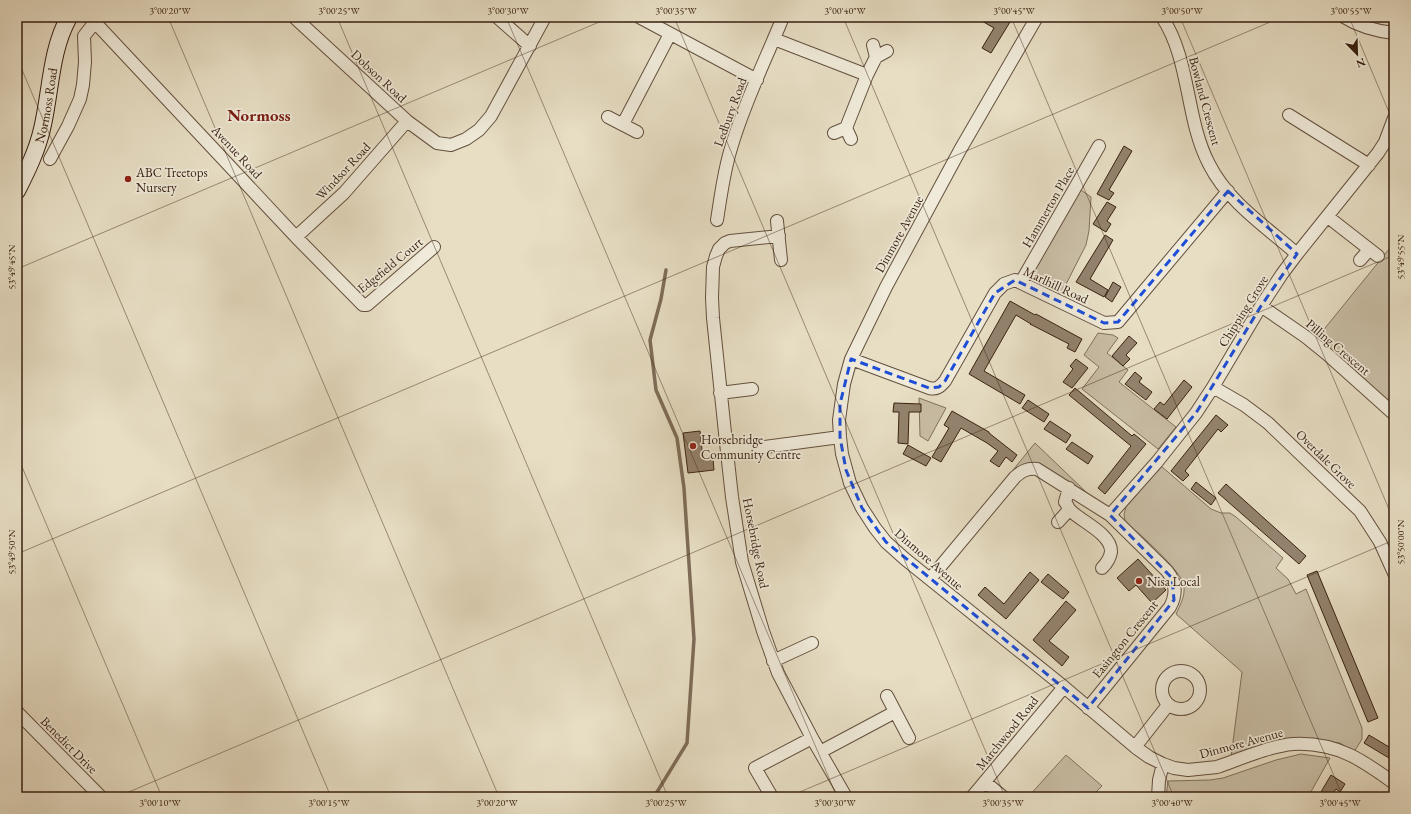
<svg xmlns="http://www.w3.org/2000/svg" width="1411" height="814" font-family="'EB Garamond',serif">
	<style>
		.green { fill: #c9bea6; stroke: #81705c }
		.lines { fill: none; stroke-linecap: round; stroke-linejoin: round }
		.stream { stroke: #7e6c58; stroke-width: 3.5 }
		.building { fill: #93836e; stroke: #392111 }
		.minor-casing { stroke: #64503e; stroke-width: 14 }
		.secondary-casing { stroke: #392111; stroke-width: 18 }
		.minor { stroke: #efead9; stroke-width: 12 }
		.secondary { stroke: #efead9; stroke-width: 16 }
		.marked { fill: none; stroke: #1d4ed8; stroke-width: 3; stroke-dasharray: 8 5; stroke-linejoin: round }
		.ticks { fill: none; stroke: #392111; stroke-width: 1; stroke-opacity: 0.45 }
		.poi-dot { fill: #8f2418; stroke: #efead9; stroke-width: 1.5 }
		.labels { text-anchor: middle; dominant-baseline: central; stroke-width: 3.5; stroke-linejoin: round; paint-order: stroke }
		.street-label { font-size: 13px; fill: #392111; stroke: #efead9 }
		.poi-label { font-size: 13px; fill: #392111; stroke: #efead9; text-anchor: start }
		.district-label { font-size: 17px; font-weight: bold; fill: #7a1f14; stroke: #efead9 }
		.neatline { fill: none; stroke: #392111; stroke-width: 1.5 }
		.ticks-label { font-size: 10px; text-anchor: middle; fill: #392111 }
	</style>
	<rect width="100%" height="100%" fill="#e7dec4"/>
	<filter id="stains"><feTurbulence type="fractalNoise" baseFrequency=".005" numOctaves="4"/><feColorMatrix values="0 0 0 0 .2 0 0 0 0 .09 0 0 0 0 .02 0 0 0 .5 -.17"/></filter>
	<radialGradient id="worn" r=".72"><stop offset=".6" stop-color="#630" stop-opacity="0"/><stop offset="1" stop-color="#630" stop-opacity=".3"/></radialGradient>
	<path class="green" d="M 1078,188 L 1091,197 L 1089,231 L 1086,245 L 1060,296 L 1026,279 Z
		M 1394,243 L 1394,407 L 1317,338 Z
		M 1098,333 L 1113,335 L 1118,338 L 1107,353 L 1128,370 L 1119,382 L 1176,427 L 1158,449 L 1082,389 L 1099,367 L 1084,355 Z
		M 919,398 L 946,408 L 928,441 L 920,436 Z
		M 1035,443 L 1110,515 L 1029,465 L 1013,470 Z
		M 1161,466 L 1211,509 L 1221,513 L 1230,513 L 1236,517 L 1283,558 L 1276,568 L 1288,579 L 1296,594 L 1306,589 L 1362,728 L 1362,739 L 1354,752 L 1340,743 L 1322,741 L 1231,757 L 1242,672 L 1176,614 C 1180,605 1185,597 1184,587 C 1183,571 1138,533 1125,521 L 1124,514 L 1126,507 Z
		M 1301,754 L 1330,758 L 1308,797 L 1252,797 L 1247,794 L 1245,797 L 1166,797 L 1168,781 L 1210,780 L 1223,778 L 1276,760 Z
		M 1066,755 L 1102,786 L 1091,797 L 1031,797 L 1029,796 Z"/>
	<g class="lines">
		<path class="stream" d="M 654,797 L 687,743 L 694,639 L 684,488 L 677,438 L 656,390 L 650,340 L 661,299 L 666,270"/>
	</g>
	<path class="building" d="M 975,17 L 1002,17 L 1010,22 L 991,53 L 982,48 L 994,28 Z
		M 1124,146 L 1132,151 L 1109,190 L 1114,193 L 1109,200 L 1097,194 Z
		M 1107,202 L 1116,207 L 1107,221 L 1111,224 L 1106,232 L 1093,224 Z
		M 1105,235 L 1113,240 L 1090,279 L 1108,290 L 1104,297 L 1076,282 Z
		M 1113,282 L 1121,287 L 1112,302 L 1105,297 Z
		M 1010,301 L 1035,315 L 1036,314 L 1082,339 L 1075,352 L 1067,348 L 1069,344 L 1030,324 L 1031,324 L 1016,315 L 984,371 L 1025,395 L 1020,404 L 969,374 Z
		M 1129,336 L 1137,343 L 1126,355 L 1130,359 L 1123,366 L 1112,356 Z
		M 1076,359 L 1088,368 L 1072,388 L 1063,382 L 1073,369 L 1070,366 Z
		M 1135,372 L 1142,378 L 1139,382 L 1152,392 L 1146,400 L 1125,384 Z
		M 1184,380 L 1192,387 L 1167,419 L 1154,409 L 1160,402 L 1164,405 Z
		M 1075,388 L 1132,436 L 1134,434 L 1146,444 L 1105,494 L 1098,488 L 1131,446 L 1069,395 Z
		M 1028,400 L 1049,414 L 1044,422 L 1022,408 Z
		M 894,403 L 921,404 L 921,412 L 909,412 L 908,444 L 898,443 L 899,412 L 893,412 Z
		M 952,411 L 989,432 L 989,433 L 1017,455 L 1012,462 L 1006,457 L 999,467 L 990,461 L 998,451 L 987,443 L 961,428 L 941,462 L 932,457 L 949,428 L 944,425 Z
		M 1216,415 L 1228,425 L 1221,432 L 1218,429 L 1185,471 L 1189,475 L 1183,481 L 1171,471 Z
		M 1050,421 L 1071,435 L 1066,443 L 1044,429 Z
		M 700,431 L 703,460 L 713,459 L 714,470 L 688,473 L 683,433 Z
		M 1072,442 L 1093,456 L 1088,464 L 1066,449 Z
		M 908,445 L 931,458 L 926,466 L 903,454 Z
		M 1196,482 L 1216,498 L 1211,505 L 1191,489 Z
		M 1226,484 L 1306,556 L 1299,564 L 1218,493 Z
		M 1138,559 L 1166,590 L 1152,603 L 1136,585 L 1129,591 L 1117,578 Z
		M 1317,571 L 1378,718 L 1368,722 L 1307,575 Z
		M 1030,572 L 1039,580 L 1006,619 L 978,595 L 985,587 L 1004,604 Z
		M 1048,574 L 1069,592 L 1063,599 L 1041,582 Z
		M 1066,601 L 1076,610 L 1049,641 L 1069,657 L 1062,666 L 1033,640 Z
		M 1369,735 L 1394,750 L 1394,761 L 1364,743 Z
		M 1331,775 L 1345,784 L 1340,792 L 1336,789 L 1330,797 L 1318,797 Z"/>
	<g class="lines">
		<defs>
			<path id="minor" d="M 90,17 L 296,237 L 363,305 L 367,305 L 434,247
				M 294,17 L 407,121 L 437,143 L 451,145 L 466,139 L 479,130 L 491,116 L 545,17
				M 497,17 L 530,46
				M 639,17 L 757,80
				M 1037,17 L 960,150 L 886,287 L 851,359 L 844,384 L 839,420 L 840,437 L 842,454 L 850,483 L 862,508 L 875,528 L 886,542 L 905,559 L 1064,687 L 1135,747 L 1149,757 L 1163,764 L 1174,768 L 1188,770 L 1217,767 C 1240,759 1270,746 1293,744 C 1312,743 1333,747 1350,755 C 1365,762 1380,773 1394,783
				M 1162,17 C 1191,61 1185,118 1209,164 C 1228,202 1265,226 1297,254
				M 1344,17 C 1360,27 1376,31 1394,33
				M 774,39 L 867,75
				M 876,57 L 887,51
				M 1289,115 L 1369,165
				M 608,117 L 637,132
				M 623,124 L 670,34
				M 834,133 L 846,128
				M 851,139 L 846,128 L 867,75 L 876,57 L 873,45
				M 50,159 L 68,126 L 80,99 L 83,85 L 85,62 L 84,36 L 95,22
				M 1328,217 L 1378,256
				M 717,220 C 721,195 724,169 732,145 C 745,101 766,59 783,17
				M 777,221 L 781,260
				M 296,237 L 344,193 L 407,121
				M 1360,260 L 1369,250
				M 1021,282 L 1099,146
				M 1261,306 L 1306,337 L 1327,354 L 1394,414
				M 851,359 L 929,388 C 936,390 940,387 945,381 L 995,293 L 1004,284 L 1015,280 L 1104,323 L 1118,322 L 1228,191
				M 1213,387 L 1244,405 L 1268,423 L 1360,511 L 1380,542 L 1394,573
				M 720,393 L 752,389
				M 840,437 L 727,452 L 732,497 L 742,562 L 763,631 L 778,673 L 812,738 L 846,797
				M 727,452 L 713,318 L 712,298 L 713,267 L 716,256 L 719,249 L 725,243 L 730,241 L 779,236
				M 1069,488 L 1065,502 C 1067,504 1068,508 1070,510 C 1080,521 1112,534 1111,552 C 1110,558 1106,564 1102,568
				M 1110,515 L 1157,462 L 1196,413 L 1213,387 L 1261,306 L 1282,274 L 1297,254 L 1378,153 L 1385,142 L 1394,118
				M 1058,522 L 1069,510
				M 930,579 L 1015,477 C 1022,471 1027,468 1037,469 L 1110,515 L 1167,571 C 1176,582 1177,594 1170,607 L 1088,708
				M 773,661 L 812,643
				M1162 690a19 19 0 1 1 38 0a19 19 0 1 1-38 0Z
				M 887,696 L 909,738
				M 17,712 L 101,797
				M 1135,747 L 1168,705
				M 820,752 L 895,712
				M 985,782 L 1003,797
				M 772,797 L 755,768 L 812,738
				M 972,797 L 1064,687
				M 1158,797 L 1159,780 L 1163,764"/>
			<g id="secondary">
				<path id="s1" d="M 17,191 C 27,171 37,151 42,129 C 51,92 50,51 69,17"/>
			</g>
		</defs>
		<use href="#minor" class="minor-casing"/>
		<use href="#secondary" class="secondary-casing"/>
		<use href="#minor" class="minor"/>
		<use href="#secondary" class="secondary"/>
	</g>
	<path class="marked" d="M 1228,191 L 1297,254 L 1261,306 L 1196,413 L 1110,515 L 1172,578 L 1174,600 L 1088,708 L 886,542 L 862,508 L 846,470 L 840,437 L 840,404 L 851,359 L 929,388 L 939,387 L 945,381 L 995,293 L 1015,280 L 1104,323 L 1118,322 Z"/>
	<path class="ticks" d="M 168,17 L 499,797M 337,17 L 668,797M 506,17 L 837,797M 674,17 L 1005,797M 843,17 L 1174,797M 1011,17 L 1343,797M 1180,17 L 1394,521M 1349,17 L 1394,124M 17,58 L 331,797M 17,269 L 611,17M 17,455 L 162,797M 17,554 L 1282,17M 117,797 L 1394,255M 788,797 L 1394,540"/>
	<g class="poi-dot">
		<circle cx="128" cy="179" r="4"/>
		<circle cx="693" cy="446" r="4"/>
		<circle cx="1139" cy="581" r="4"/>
	</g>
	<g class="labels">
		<g class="street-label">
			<text transform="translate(379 76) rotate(43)">Dobson Road</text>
			<text transform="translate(1205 101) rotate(75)">Bowland Crescent</text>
			<text stroke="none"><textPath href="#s1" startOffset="91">Normoss Road</textPath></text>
			<text transform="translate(730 112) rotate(-70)">Ledbury Road</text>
			<text transform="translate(237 152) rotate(47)">Avenue Road</text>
			<text transform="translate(343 171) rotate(-47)">Windsor Road</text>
			<text transform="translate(1048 207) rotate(-60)">Hammerton Place</text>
			<text transform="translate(899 234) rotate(-61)">Dinmore Avenue</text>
			<text transform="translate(390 265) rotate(-39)">Edgefield Court</text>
			<text transform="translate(1056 285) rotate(25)">Marlhill Road</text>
			<text transform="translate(1243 311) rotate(-58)">Chipping Grove</text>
			<text transform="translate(1338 347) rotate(40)">Pilling Crescent</text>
			<text transform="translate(1326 459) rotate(44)">Overdale Grove</text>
			<text transform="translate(756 543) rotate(79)">Horsebridge Road</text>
			<text transform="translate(929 559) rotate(41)">Dinmore Avenue</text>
			<text transform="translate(1125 639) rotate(-51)">Easington Crescent</text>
			<text transform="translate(1007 733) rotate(-51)">Marchwood Road</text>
			<text transform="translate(1241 743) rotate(-15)">Dinmore Avenue</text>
			<text transform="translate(69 745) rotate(45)">Benedict Drive</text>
		</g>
		<g class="poi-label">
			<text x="136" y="172">ABC Treetops<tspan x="136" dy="15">Nursery</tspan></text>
			<text x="701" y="439">Horsebridge<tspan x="701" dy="15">Community Centre</tspan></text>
			<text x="1147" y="581">Nisa Local</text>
		</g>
		<g class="district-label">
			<text x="259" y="115">Normoss</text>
		</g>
	</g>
	<rect width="1411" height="814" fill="none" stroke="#e7dec4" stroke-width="44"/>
	<g transform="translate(1357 54) rotate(157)" stroke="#efead9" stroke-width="3" paint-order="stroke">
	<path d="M0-3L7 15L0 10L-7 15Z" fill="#392111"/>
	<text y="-6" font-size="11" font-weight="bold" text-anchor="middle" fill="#392111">N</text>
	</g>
	<rect x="22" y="22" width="1367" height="770" class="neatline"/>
	<g class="ticks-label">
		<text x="170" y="14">3°00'20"W</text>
		<text x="339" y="14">3°00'25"W</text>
		<text x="508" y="14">3°00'30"W</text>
		<text x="676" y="14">3°00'35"W</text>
		<text x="845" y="14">3°00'40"W</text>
		<text x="1014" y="14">3°00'45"W</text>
		<text x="1182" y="14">3°00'50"W</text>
		<text x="1351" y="14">3°00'55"W</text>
		<text transform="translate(1400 257) rotate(-90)" y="4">53°49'55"N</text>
		<text transform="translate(11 267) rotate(-90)" y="4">53°49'45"N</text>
		<text transform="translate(1400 542) rotate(-90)" y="4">53°50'00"N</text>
		<text transform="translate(11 552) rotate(-90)" y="4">53°49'50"N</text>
		<text x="160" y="806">3°00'10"W</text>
		<text x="329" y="806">3°00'15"W</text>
		<text x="497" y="806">3°00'20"W</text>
		<text x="666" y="806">3°00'25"W</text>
		<text x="835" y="806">3°00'30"W</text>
		<text x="1003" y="806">3°00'35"W</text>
		<text x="1172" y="806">3°00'40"W</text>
		<text x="1340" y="806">3°00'45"W</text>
	</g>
	<rect width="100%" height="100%" filter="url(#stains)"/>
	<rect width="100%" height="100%" fill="url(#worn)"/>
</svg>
